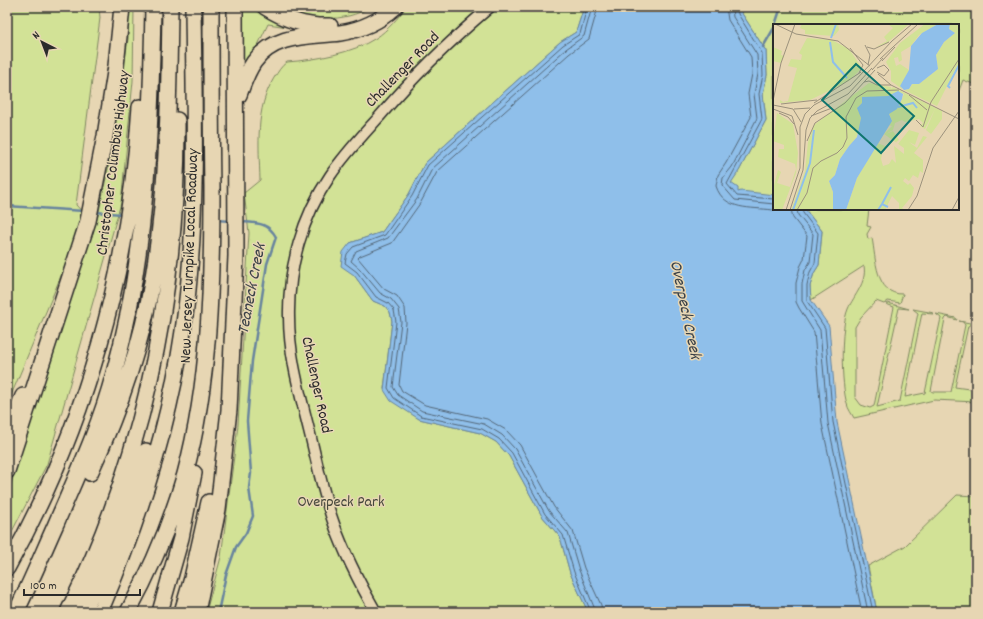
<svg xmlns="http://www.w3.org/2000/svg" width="983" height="619" font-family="Dekko,sans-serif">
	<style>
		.green { fill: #d2e296; stroke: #7e8660 }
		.water { fill: #8fbfea; stroke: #67849e }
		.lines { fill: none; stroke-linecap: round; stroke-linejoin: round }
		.shore { stroke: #536677; stroke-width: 1 }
		.stream { stroke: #67849e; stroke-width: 2.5 }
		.minor-casing { stroke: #2b2b2b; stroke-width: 13 }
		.highway-casing { stroke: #2b2b2b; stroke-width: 18 }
		.minor { stroke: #e7d6b3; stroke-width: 10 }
		.highway { stroke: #e7d6b3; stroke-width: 15 }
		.labels { text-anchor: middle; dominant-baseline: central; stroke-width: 3; stroke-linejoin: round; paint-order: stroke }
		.street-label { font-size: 16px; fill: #2b2b2b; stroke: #e7d6b3 }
		.park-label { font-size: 16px; fill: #44463b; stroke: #e7d6b3 }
		.water-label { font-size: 17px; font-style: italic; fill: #3a4148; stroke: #e7d6b3 }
		.inset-river { fill: none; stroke: #8fbfea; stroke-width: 2 }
		.inset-road { fill: none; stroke: #9c927d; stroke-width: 1 }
		.view { fill: #0f766e; fill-opacity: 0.15; stroke: #0f766e; stroke-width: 2 }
		.inset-edge { fill: none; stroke: #2b2b2b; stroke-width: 2 }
	</style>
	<rect width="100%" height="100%" fill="#e7d6b3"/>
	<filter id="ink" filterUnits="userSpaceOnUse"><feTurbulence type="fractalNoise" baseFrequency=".025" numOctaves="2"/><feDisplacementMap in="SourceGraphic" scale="8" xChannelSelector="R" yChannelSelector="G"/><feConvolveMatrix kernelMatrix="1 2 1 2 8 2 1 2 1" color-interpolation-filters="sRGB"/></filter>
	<g filter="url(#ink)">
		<path class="green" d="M 7,7 L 99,7 L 100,18 L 76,205 L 86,216 L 7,405 Z
			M 129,7 L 134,7 L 133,81 L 121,203 L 47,464 L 7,541 L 7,496 L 98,216 L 110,159 L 128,39 Z
			M 241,7 L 258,7 L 313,31 L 268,24 L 242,79 Z
			M 280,7 L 371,7 C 343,23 309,22 280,7 Z
			M 406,7 L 584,7 L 576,32 L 560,42 L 425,163 L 409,194 L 382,232 L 350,243 L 354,275 L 373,301 L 385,306 L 390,312 L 392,321 L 384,389 L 419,419 L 480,433 L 496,442 L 509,456 L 542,516 L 560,537 L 570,573 L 588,612 L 206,612 L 221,557 L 238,425 L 249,233 L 244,193 L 260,180 C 259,145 255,109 274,78 C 278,72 281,66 287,62 C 315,60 353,53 376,38 C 388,30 398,18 406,7 Z
			M 740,7 L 976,7 L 976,85 L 963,80 L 958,93 L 958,25 L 774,25 L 774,196 L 737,193 L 730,183 L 739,171 L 766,120 L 763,94 L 767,75 L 766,51 L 741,12 Z
			M 805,209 L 869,209 L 867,226 L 871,227 L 867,234 L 868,239 L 872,238 C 876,258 875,295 903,294 L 900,303 L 888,301 L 884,304 L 876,301 L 861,317 L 855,327 L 855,397 L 861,405 L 870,408 L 874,406 L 894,307 L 886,304 L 888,303 L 909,309 L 899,308 L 877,407 L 900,401 L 918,313 L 913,309 L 934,313 L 933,314 L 922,313 L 905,397 L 925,393 L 941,318 L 936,314 L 956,318 L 957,320 L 947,317 L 945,319 L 931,391 L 933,392 L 951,392 L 965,325 L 963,322 L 959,321 L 970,323 L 976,327 L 971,324 L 968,326 L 955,387 L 976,390 L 976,402 L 934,400 L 854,418 C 852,414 848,409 847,404 C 841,384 840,328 848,309 C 854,295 867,283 864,266 L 811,300 L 810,286 L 814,273 L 819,265 L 822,231 Z
			M 957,495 L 976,496 L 976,612 L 877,612 L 868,566 L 905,546 Z"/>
		<path class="water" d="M 584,7 L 740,7 L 741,12 L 766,51 L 767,75 L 763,94 L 766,120 L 739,171 L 731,183 L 738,188 L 738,192 L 741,191 L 774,195 L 774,209 L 805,209 L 822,231 L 819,265 L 814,273 L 810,286 L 811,300 L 829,326 L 837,422 L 877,612 L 588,612 L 570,573 L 560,537 L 542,516 L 509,456 L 496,442 L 480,433 L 419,419 L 391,401 L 384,390 L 392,321 L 390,312 L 385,306 L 373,301 L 354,275 L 341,266 L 343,252 L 350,243 L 382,232 L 409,194 L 425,163 L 560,42 L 576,32 Z"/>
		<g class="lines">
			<path class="shore" d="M 587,7 L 580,34 L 563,45 L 428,165 L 412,196 L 385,235 L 353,247 L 347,254 L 345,263 L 357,272 L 376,297 L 388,303 L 394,310 L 396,322 L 388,388 L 394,398 L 421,416 L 482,429 L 499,439 L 512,453 L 545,514 L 563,535 L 574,572 L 591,612
				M 592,7 L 584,36 L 566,49 L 432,169 L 417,199 L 388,238 L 356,251 L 351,261 L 360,269 L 380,293 L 391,299 L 399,309 L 401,322 L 393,387 L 398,395 L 422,411 L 484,424 L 502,435 L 515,449 L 549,511 L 568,533 L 579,570 L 596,612
				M 598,7 L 589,39 L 569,54 L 437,172 L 421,202 L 392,243 L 360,256 L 358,258 L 384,289 L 397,296 L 405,308 L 406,323 L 399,385 L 402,391 L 425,405 L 487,419 L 506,430 L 520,445 L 554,507 L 573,531 L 584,568 L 601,605 L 602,612
				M 726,7 L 728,20 L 751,57 L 752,74 L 748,94 L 751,117 L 726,163 L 718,175 L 716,186 C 724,211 751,207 773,210 L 779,209
				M 732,7 L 733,17 L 757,55 L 758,74 L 754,94 L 757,118 L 732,167 L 723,178 L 722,185 L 735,200 L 774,204
				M 737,7 L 738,14 L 762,53 L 763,75 L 759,94 L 762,119 L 727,184 L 737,196 L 774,199
				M 791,209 L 793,218 L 807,236 L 804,259 L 800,267 L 796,283 L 796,302 L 799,308 L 814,332 L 822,424 L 862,612
				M 797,209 L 798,215 L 813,234 L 810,262 L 805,270 L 802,284 L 802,301 L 820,330 L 828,423 L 868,612
				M 802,209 L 803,213 L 818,233 L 815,263 L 810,272 L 807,285 L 807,301 L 825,328 L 833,422 L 873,612"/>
			<path class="stream" d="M 775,25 L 781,7
				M 763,47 L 774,28
				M 7,206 L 84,211
				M 95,212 L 122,214
				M 217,220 L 230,221
				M 218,612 L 226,575 L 236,547 L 246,533 L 253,516 L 249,488 L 251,473 L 247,421 L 252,361 L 267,264 L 276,237 C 268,222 256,223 241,222"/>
			<defs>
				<path id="minor" d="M 376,612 C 360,584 345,555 334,524 C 323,494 317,462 309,430 C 300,393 289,356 289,317 C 288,268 302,217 330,176 C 344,155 362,136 379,117 C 413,77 450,41 490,7"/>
				<path id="highway" d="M 265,7 C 284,19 307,27 330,26
					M 239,95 C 243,84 247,72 254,62 C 275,33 309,37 340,33 C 360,30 380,21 395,7
					M 7,433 L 23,396
					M 7,471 L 88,221 L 105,136 L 116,66 L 122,7
					M 90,473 C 119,411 142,344 153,277 C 168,188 169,97 170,7
					M 7,568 C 86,427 130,268 140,107
					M 16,612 C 30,584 42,555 55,526 C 77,475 100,426 114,373 C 147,255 151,129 153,7
					M 68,612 C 144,458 178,291 177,120
					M 83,612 L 112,549 L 146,451
					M 100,612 C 141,516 174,412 186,308 C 198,208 194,107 193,7
					M 128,612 C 152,568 171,523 185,474 C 210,381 212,284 212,187 C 211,127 211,67 211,7
					M 160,612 L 181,538 L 194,473
					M 182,612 L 192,578 L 209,502
					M 197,612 L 218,509 L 229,410 L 236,256 L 235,7"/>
			</defs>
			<use href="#minor" class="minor-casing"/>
			<use href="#highway" class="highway-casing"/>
			<use href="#minor" class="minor"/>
			<use href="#highway" class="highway"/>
		</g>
	</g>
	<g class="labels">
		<g class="street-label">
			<text transform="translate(403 70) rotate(-46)">Challenger Road</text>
			<text transform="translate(114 163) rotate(-83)">Christopher Columbus Highway</text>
			<text transform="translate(190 256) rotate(-88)">New Jersey Turnpike Local Roadway</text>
			<text transform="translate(316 385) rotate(78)">Challenger Road</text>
		</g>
		<g class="park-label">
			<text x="341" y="502">Overpeck Park</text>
		</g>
		<g class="water-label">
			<text transform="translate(253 289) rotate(-79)">Teaneck Creek</text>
			<text transform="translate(684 310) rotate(78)">Overpeck Creek</text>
		</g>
	</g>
	<g transform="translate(773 24)">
		<rect width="186" height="186" fill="#e7d6b3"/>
		<path d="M 29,0 L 65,0 L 66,6 L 61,12 L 32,10 L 32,6 L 27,4 ZM 115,0 L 136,0 L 114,19 L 103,23 L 114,17 L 111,13 L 120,4 ZM 152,0 L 165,0 L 146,11 L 138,22 L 128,28 L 129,36 L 126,38 L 125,33 L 121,34 L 123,42 L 127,40 L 136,46 L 128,62 L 129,65 L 118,57 L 118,47 L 113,38 L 127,19 ZM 177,0 L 186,0 L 186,38 L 164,82 L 131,66 L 136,65 L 140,59 L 146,60 L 165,45 L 163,31 L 171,18 L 182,9 L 176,5 ZM 34,14 L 59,16 L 76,25 L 89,44 L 76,57 L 37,76 L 7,79 L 7,76 L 10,78 L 15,77 L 24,44 L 15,42 L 18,35 L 28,36 L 29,31 L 26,29 ZM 0,23 L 9,27 L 8,31 L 11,32 L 8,39 L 0,37 ZM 96,59 L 118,63 L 118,65 L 120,63 L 169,87 L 169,95 L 158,110 L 153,106 L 162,85 L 152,105 L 147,102 L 150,99 L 146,95 L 132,98 L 129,96 L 122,99 L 120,106 L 113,110 L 120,107 L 126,116 L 123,118 L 125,120 L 136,106 L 146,109 L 142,121 L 136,118 L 144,124 L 150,112 L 154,113 L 141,129 L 150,136 L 150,149 L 147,147 L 145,154 L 140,151 L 136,157 L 132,154 L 130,157 L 135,161 L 137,159 L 141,164 L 139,172 L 129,184 L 132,186 L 126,186 L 126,179 L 119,172 L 112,186 L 73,186 L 84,154 L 104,119 L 115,123 L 110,125 L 108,135 L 110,142 L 116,140 L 119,135 L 123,139 L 121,122 L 131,130 L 131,124 L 111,110 L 119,102 L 115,101 L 119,97 L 116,89 L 125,83 L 129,75 L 131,70 L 125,68 L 115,72 L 89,75 L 89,79 L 85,83 L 88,94 L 84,113 L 76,122 L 67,135 L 62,151 L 56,157 L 60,168 L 60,186 L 18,186 L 32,147 L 35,118 L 41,101 ZM 4,89 L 20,100 L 25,129 L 23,149 L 9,186 L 0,186 L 0,165 L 5,146 L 8,148 L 4,159 L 17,163 L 23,145 L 22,140 L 5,133 L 6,125 L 11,125 L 11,121 L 0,117 Z" fill="#d2e296"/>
		<path d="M 165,0 L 177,0 L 176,5 L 182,9 L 171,18 L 163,31 L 165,45 L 146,60 L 139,60 L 136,65 L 131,66 L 127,62 L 136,46 L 138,22 L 149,9 ZM 125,67 L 130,70 L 129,75 L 124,85 L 116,90 L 119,97 L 84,154 L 73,186 L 60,186 L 60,168 L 56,157 L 62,151 L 67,135 L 76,122 L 84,113 L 88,94 L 84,84 L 89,79 L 89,73 L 115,72 Z" fill="#8fbfea"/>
		<path class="inset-river" d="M 58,14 L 63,0M 57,18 L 60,38 L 74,54M 177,64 L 175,62 L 186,41M 125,83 L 140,79 L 144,84M 109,180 L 118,163M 20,186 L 37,139 L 41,106M 105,186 L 109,180 L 115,183"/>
		<path class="inset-road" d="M 2,0 L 23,10 L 65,17 L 97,42M 92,21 L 97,31 L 95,41M 94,23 L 101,25 L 116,18M 77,24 L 90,41 L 86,49M 107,35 L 145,0M 109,37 L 122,23M 104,44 L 111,41 L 116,46 L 111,52 L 104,48M 99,46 L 110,34M 105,50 L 118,61 L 186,95M 91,58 L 96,57 L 104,61 L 118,61M 136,71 L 154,86M 0,77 L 8,39 L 22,0M 41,79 L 88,48M 8,80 L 44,76M 0,81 L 20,85 L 28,98M 0,85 L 19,92 L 25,111M 21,85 L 37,84M 6,89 L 15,93 L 21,100M 38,92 L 59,84M 143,96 L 150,103 L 158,78 L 186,35M 34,117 L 42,99 L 72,79 L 102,46M 13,186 L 27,144 L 27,103 L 32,90 L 41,81 L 77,62 L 119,17 L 139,0M 17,186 L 30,146 L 33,106 L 37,94 L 44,87 L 75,70 L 99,44M 24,186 L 34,169 L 40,144 L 48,137 L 64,129 L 70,123 L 74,114 L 73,93 L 83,74 L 94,67 L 126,66M 135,186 L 144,172 L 160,124 L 186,87M 179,186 L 186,173"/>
		<path class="view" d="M 83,40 L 141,92 L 108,129 L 49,76 Z"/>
		<rect width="186" height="186" class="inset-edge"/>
	</g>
	<rect width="983" height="619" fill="none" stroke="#e7d6b3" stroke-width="24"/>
	<rect x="12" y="12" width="959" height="595" fill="none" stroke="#2b2b2b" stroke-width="1.5" filter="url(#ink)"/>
	<g transform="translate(42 42) rotate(318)" stroke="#e7d6b3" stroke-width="3" paint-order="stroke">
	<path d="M0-3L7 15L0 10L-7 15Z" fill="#2b2b2b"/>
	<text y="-6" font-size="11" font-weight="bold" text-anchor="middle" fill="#2b2b2b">N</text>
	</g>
	<path d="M24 589v6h116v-6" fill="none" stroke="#2b2b2b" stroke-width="2"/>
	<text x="30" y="589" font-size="12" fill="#2b2b2b" stroke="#e7d6b3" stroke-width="3" paint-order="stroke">100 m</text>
</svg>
